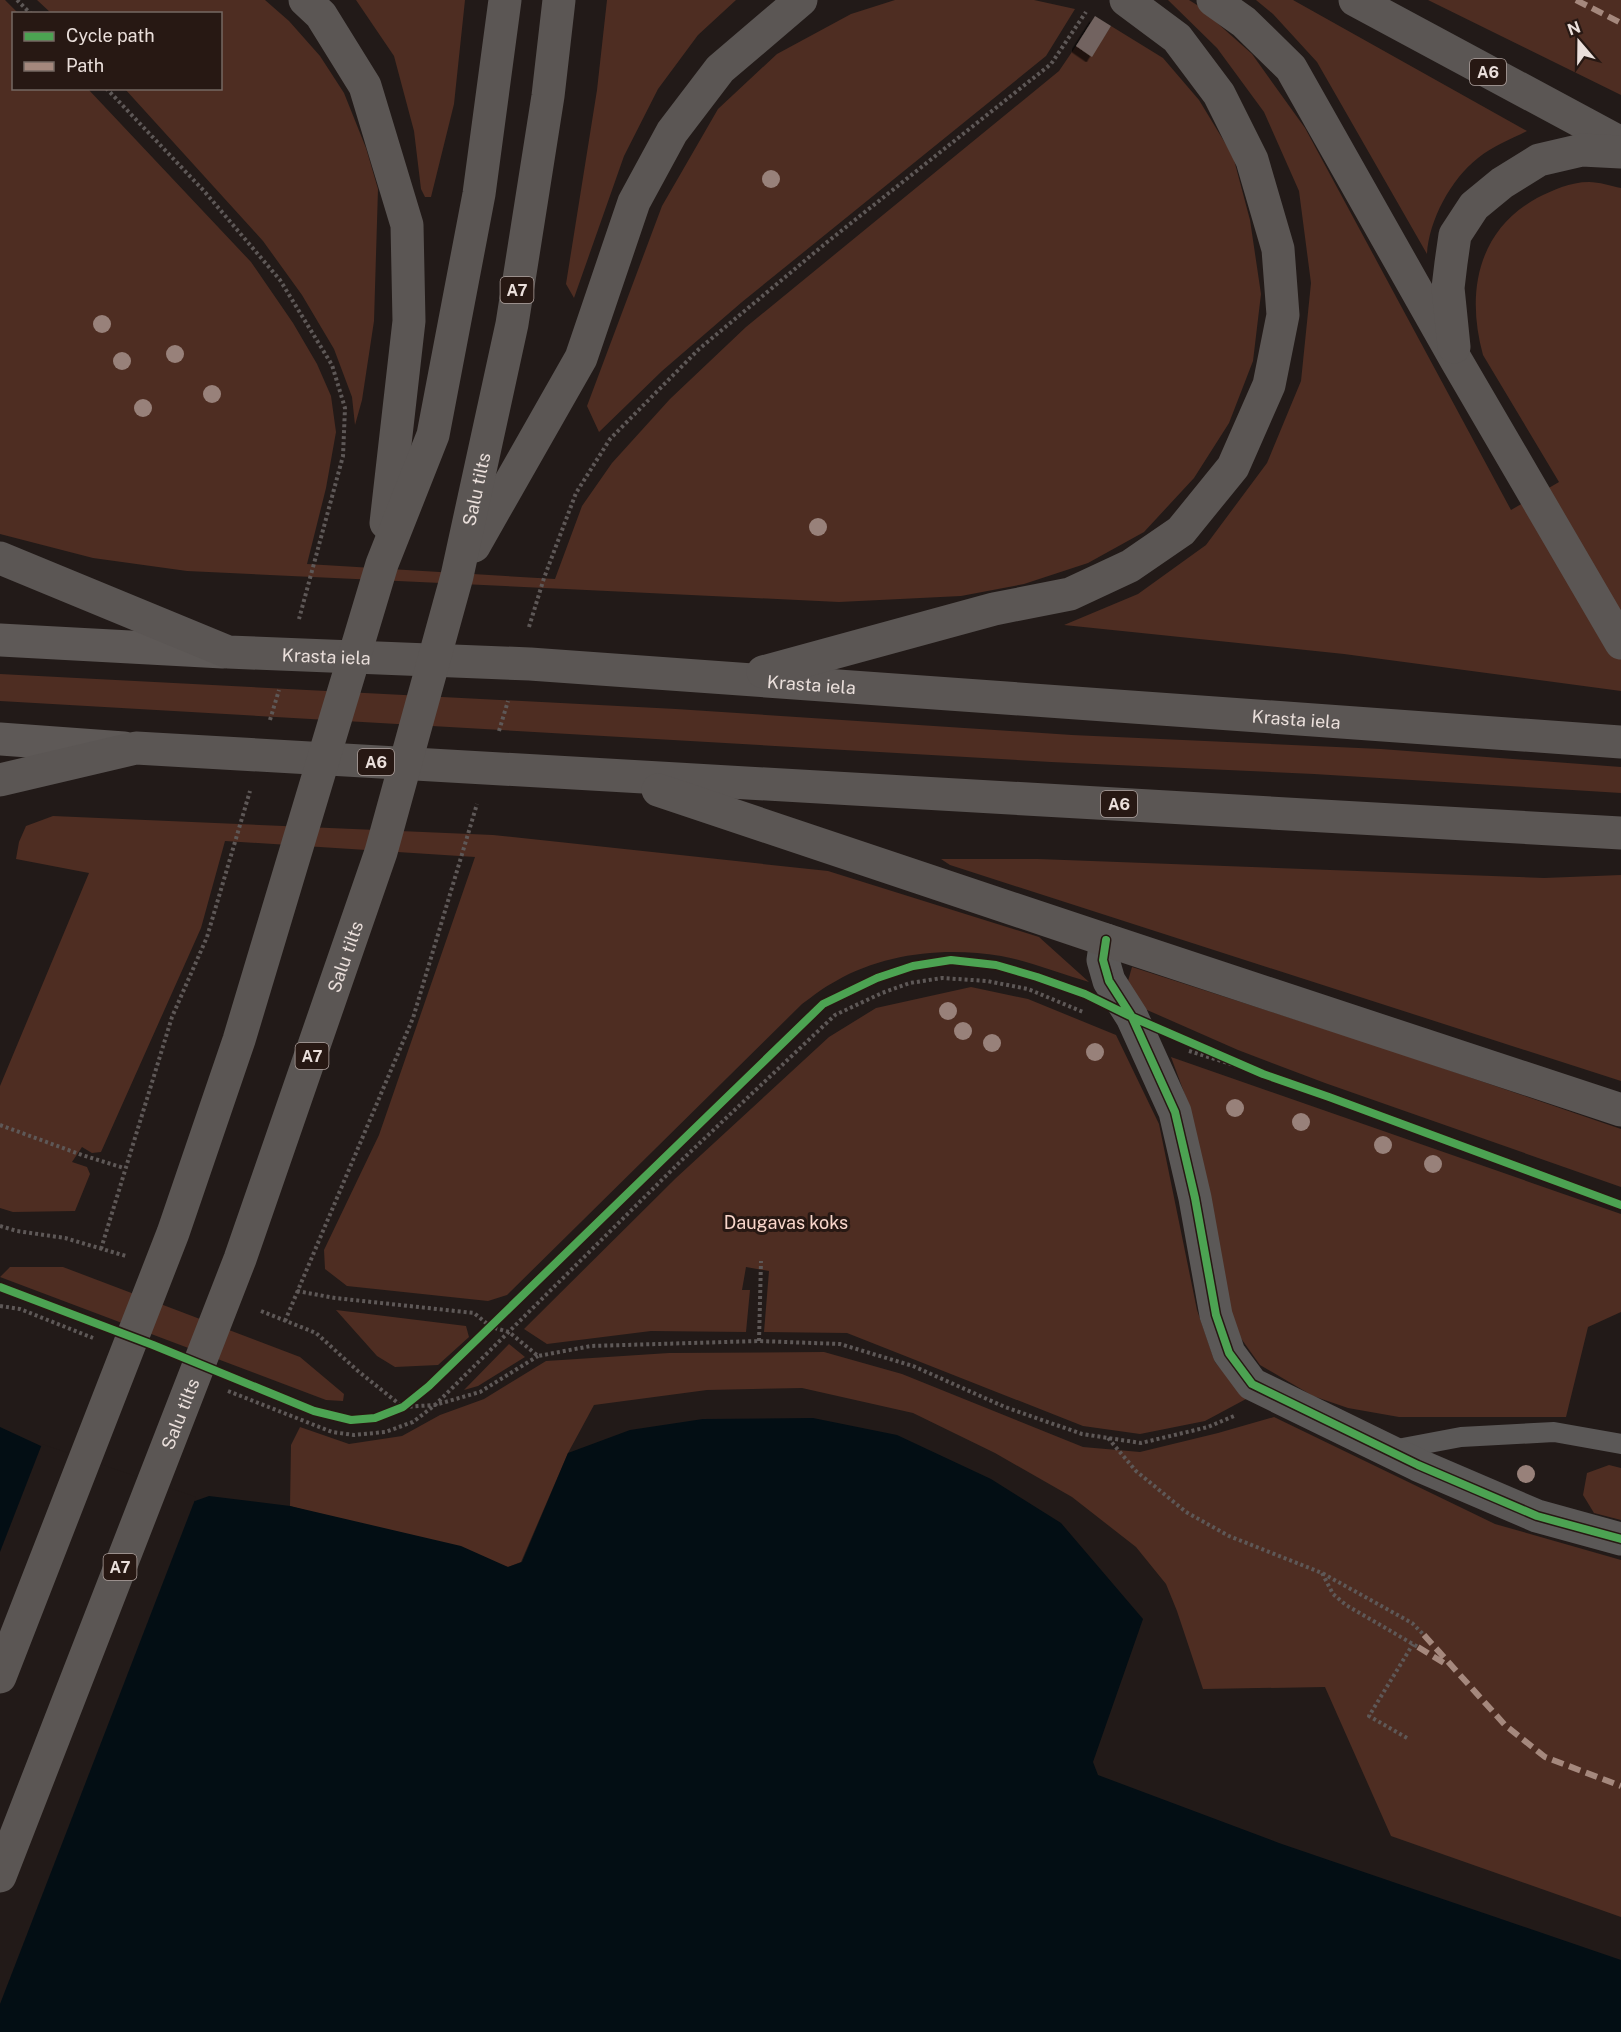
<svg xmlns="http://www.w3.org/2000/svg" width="1621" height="2032" font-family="'Public Sans',sans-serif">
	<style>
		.green { fill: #4e2d22 }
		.water { fill: #030e14 }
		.pier { fill: #221a18 }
		.building { fill: #726460; filter: url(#shadow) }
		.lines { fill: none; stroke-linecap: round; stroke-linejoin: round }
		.path { stroke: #5e5857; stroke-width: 4; stroke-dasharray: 3 3; stroke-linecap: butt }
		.lane { stroke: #5b5857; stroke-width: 20 }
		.street { stroke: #5b5857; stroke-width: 33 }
		.primary { stroke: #5e5957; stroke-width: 33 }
		.highway { stroke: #5b5654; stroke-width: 33 }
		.quiet { stroke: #a5887d; stroke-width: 6; stroke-dasharray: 12 6; stroke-linecap: butt }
		.cycleway-casing { stroke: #271813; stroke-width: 11 }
		.cycleway { stroke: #4ca352; stroke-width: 8 }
		.tree { fill: #98817a }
		.labels { text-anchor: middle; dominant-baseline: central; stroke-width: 6; stroke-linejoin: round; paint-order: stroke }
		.shield { fill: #271813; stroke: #b0a39f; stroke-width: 1.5 }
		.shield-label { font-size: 16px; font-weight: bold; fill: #eadfdb }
		.street-label { font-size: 18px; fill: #eadfdb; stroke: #271813 }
		.park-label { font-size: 18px; fill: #f9d6cb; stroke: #271813 }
	</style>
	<defs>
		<filter id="shadow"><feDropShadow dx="-5.5" dy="5.5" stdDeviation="0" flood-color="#0009"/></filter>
	</defs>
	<rect width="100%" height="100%" fill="#221a18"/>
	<path class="green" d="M 0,0 L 5,0 L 18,13 L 14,14 L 14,88 L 88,89 L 251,262 L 293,323 L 317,364 L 331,396 L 336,432 L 326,488 L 307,564 L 555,579 L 582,506 L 612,463 L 670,399 L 746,327 L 1059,71 L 1076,46 L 1091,56 L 1111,26 L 1163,58 L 1199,100 L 1233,156 L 1250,220 L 1261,294 L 1253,361 L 1229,423 L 1194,478 L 1144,532 L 1088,563 L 1024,584 L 961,596 L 839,602 L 187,571 L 93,558 L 0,534 Z
		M 37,0 L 265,0 L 289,21 L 320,56 L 344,93 L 366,148 L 378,189 L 374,321 L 362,400 L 355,425 L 352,397 L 334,349 L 302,295 L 263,241 L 125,89 L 220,88 L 220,14 L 51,13 Z
		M 356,0 L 465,0 L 454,104 L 431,197 L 425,197 L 421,189 L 414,131 L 394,56 Z
		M 607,0 L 736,0 L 698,35 L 658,89 L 624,156 L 574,298 L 566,284 L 597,90 Z
		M 895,0 L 1034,0 L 1075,9 L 1046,56 L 742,302 L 662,371 L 599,432 L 587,406 L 662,206 L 718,109 L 777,54 L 851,14 Z
		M 1168,0 L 1189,0 L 1197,5 L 1252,54 L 1305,128 L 1511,510 L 1559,482 L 1483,355 C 1466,293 1477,231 1537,198 C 1553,190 1570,182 1589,182 C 1599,182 1611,186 1621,188 L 1621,691 L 1344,654 L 1064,625 L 1138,594 L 1206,545 L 1267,463 L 1301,381 L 1311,283 L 1299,191 L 1264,112 L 1217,48 Z
		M 1256,0 L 1293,0 L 1527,131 C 1511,139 1493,146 1478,158 C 1451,179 1429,220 1427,254 L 1317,62 L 1273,14 Z
		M 1428,0 L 1621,0 L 1621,95 Z
		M 0,674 L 676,709 L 1072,735 L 1381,749 L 1621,767 L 1621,793 L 1314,774 L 1051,762 L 0,701 Z
		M 53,816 L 493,835 L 828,871 L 1039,937 L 1089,982 C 1061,974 1029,961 1001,956 C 945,947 885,953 836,981 C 824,987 813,996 802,1004 L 507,1295 L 488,1301 L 347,1286 L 325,1269 L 324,1250 L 379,1135 L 475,857 L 225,841 L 201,928 L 101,1152 L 92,1153 L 82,1147 L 72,1162 L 87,1167 L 90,1174 L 75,1211 L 13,1212 L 0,1208 L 0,1086 L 89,873 L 16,859 L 19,842 L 26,826 Z
		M 941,859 L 1038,859 L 1544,878 L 1621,875 L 1621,1081 L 950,865 Z
		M 1132,967 L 1384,1048 L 1621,1129 L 1621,1187 L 1325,1083 L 1238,1050 L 1138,1006 L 1128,981 Z
		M 971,987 L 1028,999 L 1116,1035 L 1159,1124 L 1197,1310 L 1215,1362 L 1246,1399 L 1205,1421 L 1140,1434 L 1083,1426 L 847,1333 L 764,1332 L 769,1271 L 746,1267 L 742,1290 L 750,1290 L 746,1332 L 651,1331 L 547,1344 L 524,1329 L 676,1178 L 829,1037 L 876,1008 Z
		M 1171,1057 L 1621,1214 L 1621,1312 L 1588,1327 L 1566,1417 L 1399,1417 L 1348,1408 L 1313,1396 L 1260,1365 L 1230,1323 L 1185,1095 Z
		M 10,1267 L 63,1267 L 300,1357 L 344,1394 L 343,1401 L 326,1400 L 0,1277 Z
		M 336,1310 L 466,1326 L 469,1337 L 438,1365 L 395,1367 L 377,1356 Z
		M 509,1344 L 525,1357 L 478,1386 L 464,1390 Z
		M 824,1352 L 902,1374 L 1083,1447 L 1140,1452 L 1218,1433 L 1274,1417 L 1495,1524 L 1621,1560 L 1621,1917 L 1391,1836 L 1325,1687 L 1203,1689 L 1177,1611 L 1166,1584 L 1136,1547 L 1072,1497 L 995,1453 L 913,1413 L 802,1388 L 707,1390 L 594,1405 L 568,1453 L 521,1562 L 508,1567 L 290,1506 L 291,1445 L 300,1427 L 349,1444 L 402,1436 L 440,1415 L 484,1399 L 546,1361 L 669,1353 Z
		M 1609,1465 L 1621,1468 L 1621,1520 L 1594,1513 L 1583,1495 L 1587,1473 Z"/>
	<path class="water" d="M 813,1418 L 897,1435 L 991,1479 L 1061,1523 L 1143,1619 L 1093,1762 L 1098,1775 L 1279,1843 L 1621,1960 L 1621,2032 L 0,2032 L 0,1427 L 41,1446 L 195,1501 L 209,1496 L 290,1506 L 461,1546 L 508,1567 L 522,1562 L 568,1453 L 630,1430 L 703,1419 Z"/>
	<path class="pier" d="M 42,1444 L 196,1497 L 0,2004 L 0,1552 Z"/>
	<path class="building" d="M 1095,16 L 1111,26 L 1092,57 L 1076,46 Z"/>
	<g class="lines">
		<path class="path" d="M 17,0 L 31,14
			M 106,88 L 204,191 L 280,280 L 332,365 L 345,408 L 343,456 L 299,619
			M 529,627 L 544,578 L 576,493 L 610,439 L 699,349 L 826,243 L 1051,64 L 1086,12
			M 270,720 L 279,690
			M 499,731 L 508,701
			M 1189,1051 L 1263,1074
			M 0,1125 L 82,1155 L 124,1168
			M 0,1226 L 17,1231 L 65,1238 L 126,1256
			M 101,1249 L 172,1017 L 207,937 L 250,791
			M 297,1291 L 335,1298 L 474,1313 L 491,1327 L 509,1332 L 538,1356 L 591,1346 L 759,1341 L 840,1344 L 913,1366 L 1005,1407 L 1082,1434 L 1141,1443 L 1208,1427 L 1234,1416
			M 0,1306 L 20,1309 L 93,1338
			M 261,1311 L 316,1333 L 358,1371 L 403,1407 L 435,1405 L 480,1392 L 538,1356
			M 285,1321 L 413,1018 L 477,804
			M 759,1341 L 761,1261
			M 228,1391 L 332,1432 L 354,1435 L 385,1432 L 413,1422 L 435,1405 L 686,1156 L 835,1015 L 882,993 L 910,983 L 942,978 L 987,981 L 1028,989 L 1083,1012
			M 1108,1438 L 1136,1471 L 1186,1512 L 1229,1536 L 1322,1573 L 1412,1623 L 1424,1635
			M 1322,1573 L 1333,1594 L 1346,1605 L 1418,1647
			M 1407,1738 L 1369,1716 L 1413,1644"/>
		<path class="lane" d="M 1392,1450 L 1461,1437 L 1554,1432 L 1621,1444"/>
		<path class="street" d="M 1106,940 L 1103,960 L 1109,981 L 1132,1017 L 1175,1112 L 1195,1198 L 1216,1315 L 1229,1353 L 1252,1384 L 1418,1465 L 1537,1516 L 1621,1539"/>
		<path class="primary" d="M 0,640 L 223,652
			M 0,739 L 124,748"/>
		<g class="highway">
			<path d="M 305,0 L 321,15 L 365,86 L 407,225 L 409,321 L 386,523"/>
			<path d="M 1213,0 L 1244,22 L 1291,68 L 1456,360 L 1621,643"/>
			<path d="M 1355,0 L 1621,143"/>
			<path d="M 1454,347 L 1448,288 L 1451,263 L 1455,235 L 1474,206 L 1502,183 L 1539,160 L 1582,150 L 1621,152"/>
			<path d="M 474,546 L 581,358 L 634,202 L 672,132 L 720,69 L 801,0"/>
			<path id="s1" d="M 0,558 L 228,652 L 530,664 L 1621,742"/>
			<path d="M 763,672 L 994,609 L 1070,594 L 1130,566 L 1181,531 L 1233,467 L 1269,385 L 1283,315 L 1278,249 L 1252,160 L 1219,94 L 1177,38 L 1126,0"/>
			<path d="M 0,780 L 136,748 L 1621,833"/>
			<path d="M 658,790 L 1106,940 L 1621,1110"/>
			<path d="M 0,1677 L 173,1233 L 239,1040 L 382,564 L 433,435 L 479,194 L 505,0"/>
			<path id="s2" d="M 0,1876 L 240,1259 L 381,852 L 457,576 L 512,324 L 548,96 L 559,0"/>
		</g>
		<path class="quiet" d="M 1576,0 L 1621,23
			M 1424,1635 L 1505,1725 L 1545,1757 L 1621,1786
			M 1418,1647 L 1444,1663"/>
		<defs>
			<path id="cycleway" d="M 1106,940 L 1103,960 L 1109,981 L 1132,1017 L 1175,1112 L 1195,1198 L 1216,1315 L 1229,1353 L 1252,1384 L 1418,1465 L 1537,1516 L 1621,1539
				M 0,1287 L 153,1345 L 314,1411 L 351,1420 L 375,1418 L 403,1407 L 429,1386 L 823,1004 L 877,978 L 913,966 L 951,960 L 996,965 L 1037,977 L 1085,994 L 1132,1017 L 1263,1074 L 1329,1097 L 1621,1205"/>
		</defs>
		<use href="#cycleway" class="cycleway-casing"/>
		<use href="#cycleway" class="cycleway"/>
	</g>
	<g class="tree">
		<circle cx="771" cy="179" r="9"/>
		<circle cx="102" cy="324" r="9"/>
		<circle cx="175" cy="354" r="9"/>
		<circle cx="122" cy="361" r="9"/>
		<circle cx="212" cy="394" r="9"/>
		<circle cx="143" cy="408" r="9"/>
		<circle cx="818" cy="527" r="9"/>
		<circle cx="948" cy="1011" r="9"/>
		<circle cx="963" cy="1031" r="9"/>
		<circle cx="992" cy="1043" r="9"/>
		<circle cx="1095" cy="1052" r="9"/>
		<circle cx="1235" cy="1108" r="9"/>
		<circle cx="1301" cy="1122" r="9"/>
		<circle cx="1383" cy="1145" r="9"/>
		<circle cx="1433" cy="1164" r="9"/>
		<circle cx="1526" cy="1474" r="9"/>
	</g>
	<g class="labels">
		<g class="shield">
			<rect x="1470" y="59" width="36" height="26" rx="4.5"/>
			<rect x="500.5" y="277" width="33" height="26" rx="4.5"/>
			<rect x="358" y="749" width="36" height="26" rx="4.5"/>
			<rect x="1101" y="791" width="36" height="26" rx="4.5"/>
			<rect x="295.5" y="1043" width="33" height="26" rx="4.5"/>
			<rect x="103.5" y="1554" width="33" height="26" rx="4.5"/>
		</g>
		<g class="shield-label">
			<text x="1488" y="72">A6</text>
			<text x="517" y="290">A7</text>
			<text x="376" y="762">A6</text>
			<text x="1119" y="804">A6</text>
			<text x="312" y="1056">A7</text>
			<text x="120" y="1567">A7</text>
		</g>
		<g class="street-label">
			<text stroke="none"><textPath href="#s2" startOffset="1468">Salu tilts</textPath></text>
			<text stroke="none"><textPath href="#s1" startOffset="345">Krasta iela</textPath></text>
			<text stroke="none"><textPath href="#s1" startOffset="831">Krasta iela</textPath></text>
			<text stroke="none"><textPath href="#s1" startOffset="1317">Krasta iela</textPath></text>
			<text stroke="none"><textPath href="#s2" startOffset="982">Salu tilts</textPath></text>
			<text stroke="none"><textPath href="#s2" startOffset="496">Salu tilts</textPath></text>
		</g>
		<g class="park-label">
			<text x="786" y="1222">Daugavas koks</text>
		</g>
	</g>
	<rect x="12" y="12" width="210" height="78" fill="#271813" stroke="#756863" stroke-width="1.5"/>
	<rect x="24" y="32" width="30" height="9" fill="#4ca352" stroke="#756863" stroke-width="1.5"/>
	<text x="66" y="42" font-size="18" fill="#eadfdb">Cycle path</text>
	<rect x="24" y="62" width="30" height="9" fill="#a5887d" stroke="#756863" stroke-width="1.5"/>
	<text x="66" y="72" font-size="18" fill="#eadfdb">Path</text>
	<g transform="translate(1579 42) rotate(340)" stroke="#271813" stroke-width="4.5" paint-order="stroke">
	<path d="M0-4.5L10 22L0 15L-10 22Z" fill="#eadfdb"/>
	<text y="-9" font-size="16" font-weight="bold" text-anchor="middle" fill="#eadfdb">N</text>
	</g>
</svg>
